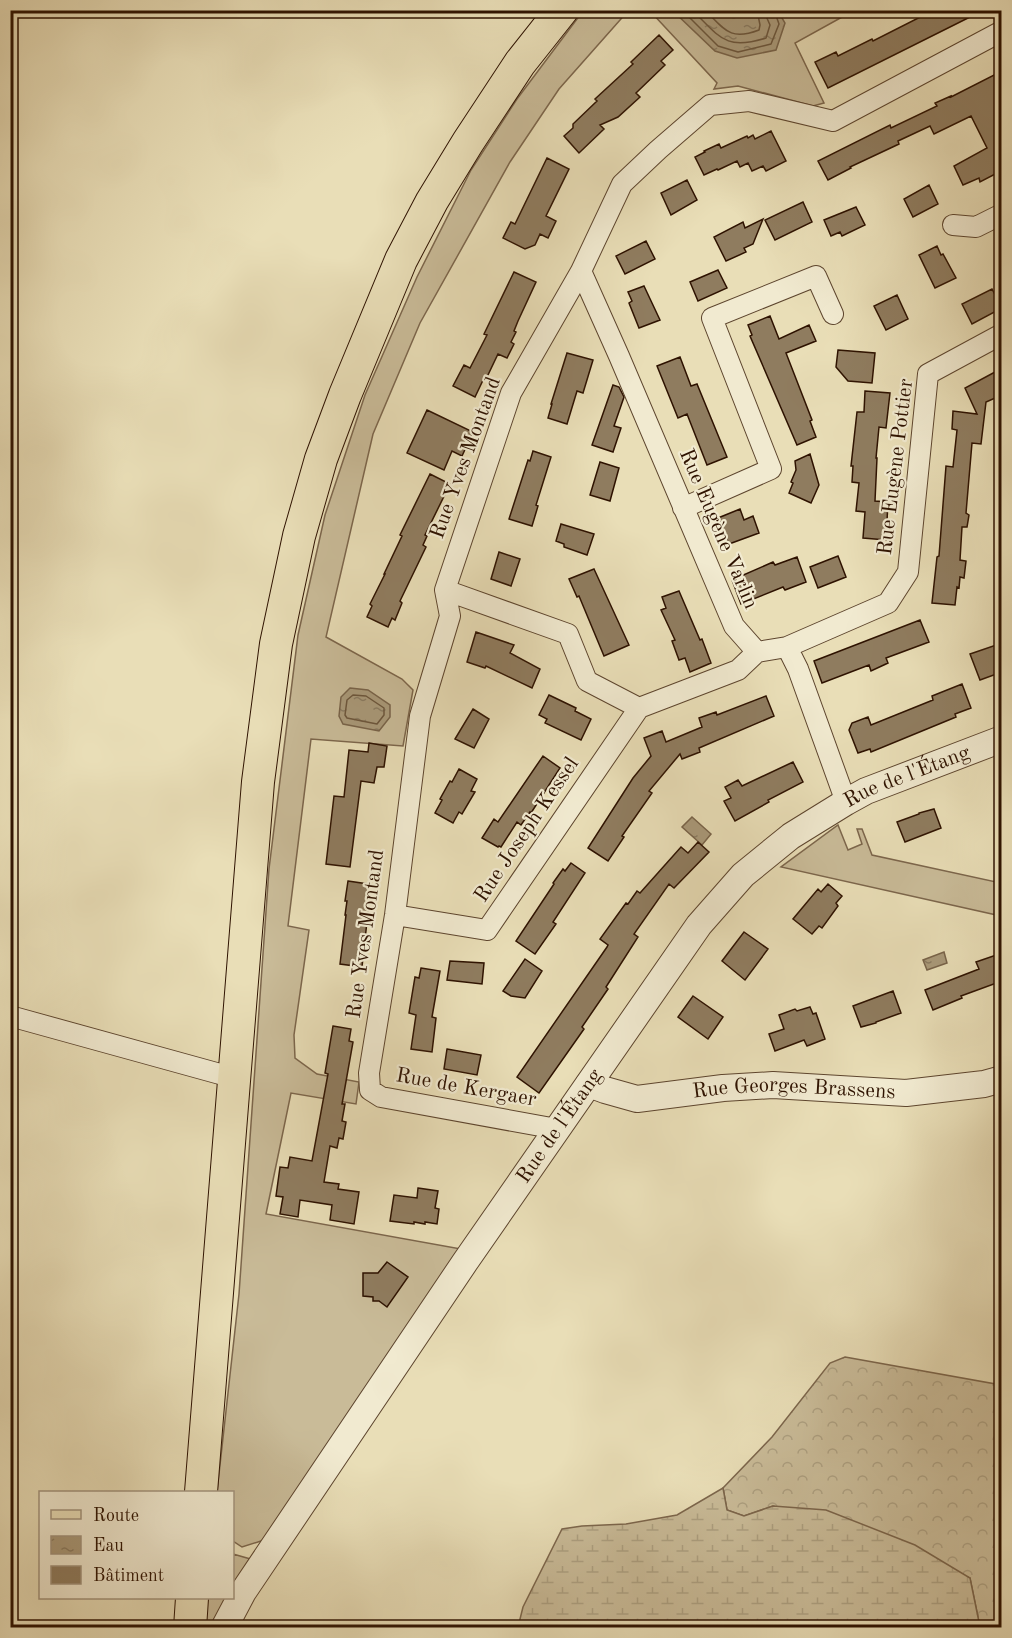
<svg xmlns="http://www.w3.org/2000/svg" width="1012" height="1638" font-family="'Old Standard TT',serif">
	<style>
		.grass { fill: #c9bb98; stroke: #7c664c; stroke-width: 1.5 }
		.forest { fill: url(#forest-crowns); stroke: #7c664c; stroke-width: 1.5 }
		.wetland { fill: url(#wetland-marsh); stroke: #7c664c; stroke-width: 1.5 }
		.water { fill: url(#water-ripples); stroke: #786349; stroke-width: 1.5 }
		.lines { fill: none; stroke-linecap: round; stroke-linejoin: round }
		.shore { stroke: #6c563c; stroke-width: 1.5 }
		.building { fill: #8f7c5f; stroke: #2e1200; stroke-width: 1.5 }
		.minor-casing { stroke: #5d452e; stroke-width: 22 }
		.tertiary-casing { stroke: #5d452e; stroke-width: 28 }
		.primary-casing { stroke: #2e1200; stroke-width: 34 }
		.minor { stroke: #f1ead0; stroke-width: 20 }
		.tertiary { stroke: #f1ead0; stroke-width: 26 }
		.primary { stroke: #e9deb7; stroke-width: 32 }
		.labels { text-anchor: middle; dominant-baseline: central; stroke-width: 4.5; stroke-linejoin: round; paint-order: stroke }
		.street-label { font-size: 21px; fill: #2e1200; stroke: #f1ead0 }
	</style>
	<defs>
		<pattern id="forest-crowns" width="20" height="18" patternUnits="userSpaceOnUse" patternTransform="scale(1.5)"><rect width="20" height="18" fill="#c9bb98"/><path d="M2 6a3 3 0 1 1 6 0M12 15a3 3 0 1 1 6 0" fill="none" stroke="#ada081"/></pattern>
		<pattern id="wetland-marsh" width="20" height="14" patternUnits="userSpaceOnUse" patternTransform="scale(1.5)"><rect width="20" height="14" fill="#c9bb98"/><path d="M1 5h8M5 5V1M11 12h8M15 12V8" fill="none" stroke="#ada081"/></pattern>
		<pattern id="water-ripples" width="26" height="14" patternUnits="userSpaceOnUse" patternTransform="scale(1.5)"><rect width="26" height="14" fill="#a99979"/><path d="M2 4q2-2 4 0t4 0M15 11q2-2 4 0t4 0" fill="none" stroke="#8a7b61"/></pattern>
	</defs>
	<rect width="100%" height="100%" fill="#e9deb7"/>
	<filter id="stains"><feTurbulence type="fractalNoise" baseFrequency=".00333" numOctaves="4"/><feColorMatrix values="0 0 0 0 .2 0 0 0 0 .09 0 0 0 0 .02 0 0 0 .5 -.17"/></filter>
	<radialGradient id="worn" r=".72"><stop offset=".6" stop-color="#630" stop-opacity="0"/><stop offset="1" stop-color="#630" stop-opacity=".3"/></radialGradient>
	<path class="grass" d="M 583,11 L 628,11 L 559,89 L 510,162 L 420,323 L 373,434 L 326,637 L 402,679 L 413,690 L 403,746 L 311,739 L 288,926 L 309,930 L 294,1035 L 295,1058 L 317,1074 L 359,1082 L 356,1104 L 291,1093 L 266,1214 L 461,1249 L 279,1527 L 261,1541 L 242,1547 L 233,1541 L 232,1492 L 217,1492 L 239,1294 L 269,869 L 298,635 L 325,515 L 365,395 L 417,277 L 471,170 L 517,99 Z
		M 650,11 L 853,11 L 795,43 L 824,103 L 813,106 L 738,86 L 714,89 L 717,83 Z
		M 838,825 L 848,850 L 862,844 L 857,829 L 862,829 L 872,855 L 1001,883 L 1001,916 L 781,867 Z
		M 233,1554 L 254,1560 L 216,1627 L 204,1628 L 206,1598 L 232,1598 Z"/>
	<path class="forest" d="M 845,1357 L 1001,1385 L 1001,1627 L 980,1627 L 970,1578 L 773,1506 L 744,1516 L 727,1510 L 723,1488 L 772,1437 L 830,1363 Z"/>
	<path class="wetland" d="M 723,1488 L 727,1510 L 744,1516 L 773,1506 L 826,1510 L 915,1545 L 970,1578 L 980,1627 L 518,1627 L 523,1607 L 562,1529 L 582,1526 L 626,1524 L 677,1515 Z"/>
	<path class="water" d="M 673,11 L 778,11 L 785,23 L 776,50 L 737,58 L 715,51 Z
		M 350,688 L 368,690 L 390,705 L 390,717 L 379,731 L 343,724 L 339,716 L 341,697 Z
		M 692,817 L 711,834 L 702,845 L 682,827 Z
		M 944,952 L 947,963 L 927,970 L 923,960 Z"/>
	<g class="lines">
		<path class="shore" d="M 682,10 L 718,46 L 738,52 L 771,44 L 779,24 L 774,10
			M 692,10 C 720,37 725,51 766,38 L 770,25 L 766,16 L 766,10
			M 705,10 C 725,30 730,41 759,30 L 760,25 L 757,10
			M 353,695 L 366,696 L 384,708 L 384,715 L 377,724 L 347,718 L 345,715 L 347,700 Z"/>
	</g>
	<path class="building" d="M 934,10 L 984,10 L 828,88 L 815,62 L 836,52 L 838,56 L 872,39 L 873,41 Z
		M 659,35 L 673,50 L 661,61 L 665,65 L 636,93 L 640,97 L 618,117 L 600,125 L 604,129 L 579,153 L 564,136 L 573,128 L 573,124 L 597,101 L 595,99 L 633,64 L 631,62 Z
		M 996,74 L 997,77 L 1002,75 L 1002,177 L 999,172 L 980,182 L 979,178 L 963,185 L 954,166 L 987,148 L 971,116 L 934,134 L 930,126 L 898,141 L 899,144 L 850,167 L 851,168 L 828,180 L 818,161 L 890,125 L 891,128 L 937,106 L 935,103 L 951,96 L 951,97 Z
		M 771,131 L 786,161 L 766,171 L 763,166 L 752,171 L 748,163 L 740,167 L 737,161 L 718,170 L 717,169 L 704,175 L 695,157 L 705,152 L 704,151 L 719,144 L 721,148 L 747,136 L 748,138 L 753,135 L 755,139 Z
		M 547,158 L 569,169 L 546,216 L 556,221 L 548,238 L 540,234 L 535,245 L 525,249 L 503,238 L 511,222 L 515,224 Z
		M 687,180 L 697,200 L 671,215 L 661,193 Z
		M 929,185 L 938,204 L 913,217 L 904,199 Z
		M 803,202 L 812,222 L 775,240 L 765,220 Z
		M 856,207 L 865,225 L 842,236 L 840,232 L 831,236 L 824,220 Z
		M 763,219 L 753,244 L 744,248 L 746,252 L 726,261 L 714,237 L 743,222 L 745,228 Z
		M 646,241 L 655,259 L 625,274 L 616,256 Z
		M 937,246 L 941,255 L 943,254 L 956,278 L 935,288 L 919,255 Z
		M 718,270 L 727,288 L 698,301 L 690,282 Z
		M 514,272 L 536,282 L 518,321 L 514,331 L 516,332 L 511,342 L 514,344 L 507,358 L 498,354 L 487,377 L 485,376 L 475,397 L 453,386 L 464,365 L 470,368 L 487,335 L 484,334 Z
		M 644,286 L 660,320 L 639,328 L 629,303 L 632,301 L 628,292 Z
		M 992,289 L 1002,308 L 972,324 L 962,304 Z
		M 897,295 L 908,319 L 886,330 L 874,306 Z
		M 770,316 L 779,339 L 809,325 L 816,341 L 786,353 L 812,420 L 810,421 L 816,437 L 797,445 L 750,336 L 752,335 L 748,325 Z
		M 838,350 L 875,353 L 872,383 L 848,381 L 836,367 Z
		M 567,353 L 593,360 L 583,393 L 577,391 L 567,424 L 548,418 L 552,404 L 551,404 Z
		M 680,357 L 691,386 L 697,384 L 727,457 L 707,465 L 687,414 L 678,418 L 657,366 Z
		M 1002,370 L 1002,395 L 986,402 L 981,444 L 972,443 L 966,513 L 969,515 L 967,527 L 962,527 L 960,560 L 966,561 L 964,578 L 960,577 L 959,588 L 957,587 L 955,605 L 932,603 L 937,557 L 939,556 L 946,466 L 953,467 L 957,430 L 952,429 L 953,411 L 977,414 L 965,388 L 995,372 Z
		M 613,385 L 619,387 L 624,397 L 614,426 L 621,428 L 613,452 L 592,445 Z
		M 865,391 L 890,393 L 886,428 L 879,427 L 876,458 L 877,458 L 875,501 L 888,502 L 886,540 L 863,538 L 865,512 L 856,511 L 859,483 L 852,482 L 853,466 L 851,466 L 857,412 L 864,412 Z
		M 427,410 L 473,432 L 462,456 L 452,451 L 444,470 L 407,453 Z
		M 533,451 L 551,457 L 536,505 L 538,506 L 532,526 L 509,519 L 528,460 L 530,461 Z
		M 810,454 L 819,485 L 811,503 L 789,493 L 793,483 L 791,482 L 796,470 L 795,461 Z
		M 600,462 L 619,468 L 610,501 L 590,495 Z
		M 430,474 L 450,484 L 425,535 L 427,536 L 423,545 L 426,547 L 400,601 L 402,603 L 395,620 L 392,618 L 388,627 L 367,617 L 372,606 L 370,604 L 385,574 L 384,574 L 402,536 L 400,535 Z
		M 740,509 L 744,520 L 753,516 L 759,533 L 729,544 L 718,518 Z
		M 561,524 L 594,534 L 587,555 L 564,547 L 564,544 L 556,541 Z
		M 499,552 L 520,559 L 511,586 L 491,579 Z
		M 838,556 L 846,577 L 818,588 L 810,567 Z
		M 797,557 L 806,582 L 785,590 L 783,587 L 741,604 L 732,580 L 773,562 L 775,565 Z
		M 594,569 L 629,645 L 604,656 L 579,596 L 577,597 L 569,579 Z
		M 679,591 L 700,640 L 702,639 L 711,663 L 690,672 L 685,658 L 679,660 L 672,641 L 675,640 L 661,610 L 666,608 L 662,597 Z
		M 920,620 L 929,642 L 886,658 L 888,663 L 871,671 L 869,665 L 822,683 L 814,661 Z
		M 476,632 L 514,645 L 510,653 L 540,669 L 532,688 L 486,666 L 485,668 L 467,662 Z
		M 1002,643 L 1002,672 L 980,680 L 970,654 Z
		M 962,684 L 971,708 L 955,714 L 956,717 L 871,752 L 870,749 L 858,753 L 849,730 L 852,723 L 868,717 L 871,725 L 933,700 L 932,696 Z
		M 549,695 L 576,708 L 575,711 L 591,719 L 581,740 L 545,723 L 547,719 L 539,715 Z
		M 766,696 L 774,716 L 699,748 L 700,752 L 682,759 L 680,754 L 649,791 L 652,793 L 622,836 L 624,837 L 608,861 L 588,848 L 633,778 L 651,756 L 644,738 L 662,731 L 666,742 L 702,727 L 699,718 L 716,712 L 717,715 Z
		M 473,709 L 489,719 L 474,748 L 455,739 Z
		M 369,743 L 387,746 L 384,767 L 377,767 L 374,783 L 361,781 L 350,867 L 326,864 L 334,796 L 344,797 L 349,750 L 368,752 Z
		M 543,756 L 560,768 L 531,813 L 530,812 L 521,825 L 517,822 L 501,847 L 499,846 L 498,847 L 482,838 L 494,819 L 498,822 Z
		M 793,762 L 803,782 L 768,800 L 769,802 L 735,821 L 724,801 L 731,798 L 725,787 L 738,780 L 742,786 Z
		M 459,769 L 477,779 L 471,791 L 475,792 L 462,814 L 459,812 L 453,823 L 435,813 L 442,800 L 440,799 L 450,781 L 452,782 Z
		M 934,809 L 941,828 L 905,842 L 897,822 L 919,814 L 919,813 Z
		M 698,842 L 709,852 L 674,888 L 669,884 L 634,934 L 638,937 L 606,987 L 608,989 L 582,1027 L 584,1029 L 539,1093 L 517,1077 L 607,947 L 608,945 L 600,939 L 626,903 L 628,904 L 637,891 L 640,893 L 681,847 L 688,853 Z
		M 571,863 L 585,873 L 553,922 L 556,924 L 535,954 L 516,941 L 554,884 L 553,883 L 563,869 L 565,871 Z
		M 348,881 L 368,884 L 367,893 L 370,894 L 362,967 L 340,964 L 346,915 L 345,915 L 347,901 L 345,901 Z
		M 828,884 L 842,896 L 836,903 L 838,906 L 822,928 L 819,926 L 812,934 L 793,919 L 818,889 L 821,892 Z
		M 744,932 L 768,949 L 745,980 L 722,961 Z
		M 1002,953 L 1002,981 L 961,996 L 962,998 L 933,1010 L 925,990 L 979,969 L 976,962 Z
		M 525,959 L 542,971 L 525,998 L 511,996 L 503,991 Z
		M 450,961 L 484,963 L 482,984 L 447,980 Z
		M 421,968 L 440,971 L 432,1017 L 436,1018 L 432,1052 L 411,1049 L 416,1015 L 409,1013 L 415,977 L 419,978 Z
		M 893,991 L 901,1013 L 876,1022 L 876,1023 L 861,1027 L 853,1006 Z
		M 693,996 L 723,1017 L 708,1039 L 678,1017 Z
		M 810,1007 L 813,1014 L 816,1013 L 825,1039 L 807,1046 L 804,1040 L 775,1051 L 769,1034 L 784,1029 L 779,1015 L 795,1009 L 797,1011 Z
		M 333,1026 L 351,1029 L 349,1041 L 353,1042 L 342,1104 L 345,1104 L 342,1121 L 346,1122 L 343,1139 L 339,1138 L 337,1148 L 330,1146 L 324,1182 L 339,1184 L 338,1189 L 359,1192 L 354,1224 L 330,1220 L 332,1205 L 300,1200 L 298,1217 L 280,1214 L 283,1197 L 276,1196 L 280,1167 L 288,1168 L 290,1157 L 312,1161 L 328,1074 L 325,1073 Z
		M 447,1049 L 481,1055 L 477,1075 L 444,1069 Z
		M 418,1188 L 438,1191 L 435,1208 L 439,1209 L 437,1224 L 425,1222 L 425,1224 L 414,1222 L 414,1224 L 390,1221 L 394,1195 L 417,1198 Z
		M 387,1262 L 408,1277 L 387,1307 L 379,1301 L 373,1301 L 373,1297 L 363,1296 L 363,1273 L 378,1273 Z"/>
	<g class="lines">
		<defs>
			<path id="minor" d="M 953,225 L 976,227 L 1002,214
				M 581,271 L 619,356 L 734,626 L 757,652 L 787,647 L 798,669 L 846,802
				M 683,508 L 771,469 L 712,318 L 816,276 L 833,314
				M 445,590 L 568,634 L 587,681 L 639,708 L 738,670 L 757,652
				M 787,647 L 888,603 L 908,572 L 928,374 L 1002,334
				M 395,915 L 487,930 L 639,708
				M 10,1016 L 220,1074 L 235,1075
				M 557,1129 L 381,1097 L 370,1090 L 369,1073 L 395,915 L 420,716 L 450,616 L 445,590 L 511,393 L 581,271 L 622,184 L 658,150 L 710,105 L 749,101 L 833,121 L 1002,31"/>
			<g id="tertiary">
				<path id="s1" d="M 589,1084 L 605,1090 L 637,1099 L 723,1088 L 773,1085 L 906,1093 L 984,1084 L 1002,1079"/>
				<path id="s2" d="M 224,1628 L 243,1592 L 465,1262 L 699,925 L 743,875 L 791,836 L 846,802 L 866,791 L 1002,739"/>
			</g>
			<path id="primary" d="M 201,1492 L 258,782 L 276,644 L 299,536 L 321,459 L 345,395 L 401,260 L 432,201 L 468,142 L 520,63 L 562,10
				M 190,1628 L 192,1598"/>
		</defs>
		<use href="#minor" class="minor-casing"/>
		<use href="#tertiary" class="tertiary-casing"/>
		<use href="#primary" class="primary-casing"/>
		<use href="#minor" class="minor"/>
		<use href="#tertiary" class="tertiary"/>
		<use href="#primary" class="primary"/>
	</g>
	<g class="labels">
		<g class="street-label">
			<text transform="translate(466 458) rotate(-70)">Rue Yves Montand</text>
			<text transform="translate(896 467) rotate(-83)">Rue Eugène Pottier</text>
			<text transform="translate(718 529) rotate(67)">Rue Eugène Varlin</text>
			<text stroke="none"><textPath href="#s2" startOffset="1108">Rue de l'Étang</textPath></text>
			<text transform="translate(527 830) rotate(-56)">Rue Joseph Kessel</text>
			<text transform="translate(366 934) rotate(-82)">Rue Yves Montand</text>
			<text transform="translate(466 1088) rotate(10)">Rue de Kergaer</text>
			<text stroke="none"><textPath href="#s1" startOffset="208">Rue Georges Brassens</textPath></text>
			<text stroke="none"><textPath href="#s2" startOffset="604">Rue de l'Étang</textPath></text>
		</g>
	</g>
	<rect width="1012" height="1638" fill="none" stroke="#e9deb7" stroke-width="36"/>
	<rect x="12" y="12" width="988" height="1614" fill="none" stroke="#2e1200" stroke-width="3"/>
	<rect x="18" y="18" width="976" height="1602" fill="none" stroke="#2e1200" stroke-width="1.5"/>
	<rect x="39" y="1491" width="195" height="108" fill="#f1ead0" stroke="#a3947d" stroke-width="1.5"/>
	<rect x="51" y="1510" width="30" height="9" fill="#e9deb7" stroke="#a3947d" stroke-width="1.5"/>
	<text x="93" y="1521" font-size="18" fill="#2e1200">Route</text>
	<rect x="51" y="1536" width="30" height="18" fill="url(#water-ripples)" stroke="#a3947d" stroke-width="1.5"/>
	<text x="93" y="1551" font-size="18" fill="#2e1200">Eau</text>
	<rect x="51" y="1566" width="30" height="18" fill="#8f7c5f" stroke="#a3947d" stroke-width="1.5"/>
	<text x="93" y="1581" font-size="18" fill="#2e1200">Bâtiment</text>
	<rect width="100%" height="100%" filter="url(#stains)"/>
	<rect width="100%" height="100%" fill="url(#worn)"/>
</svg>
